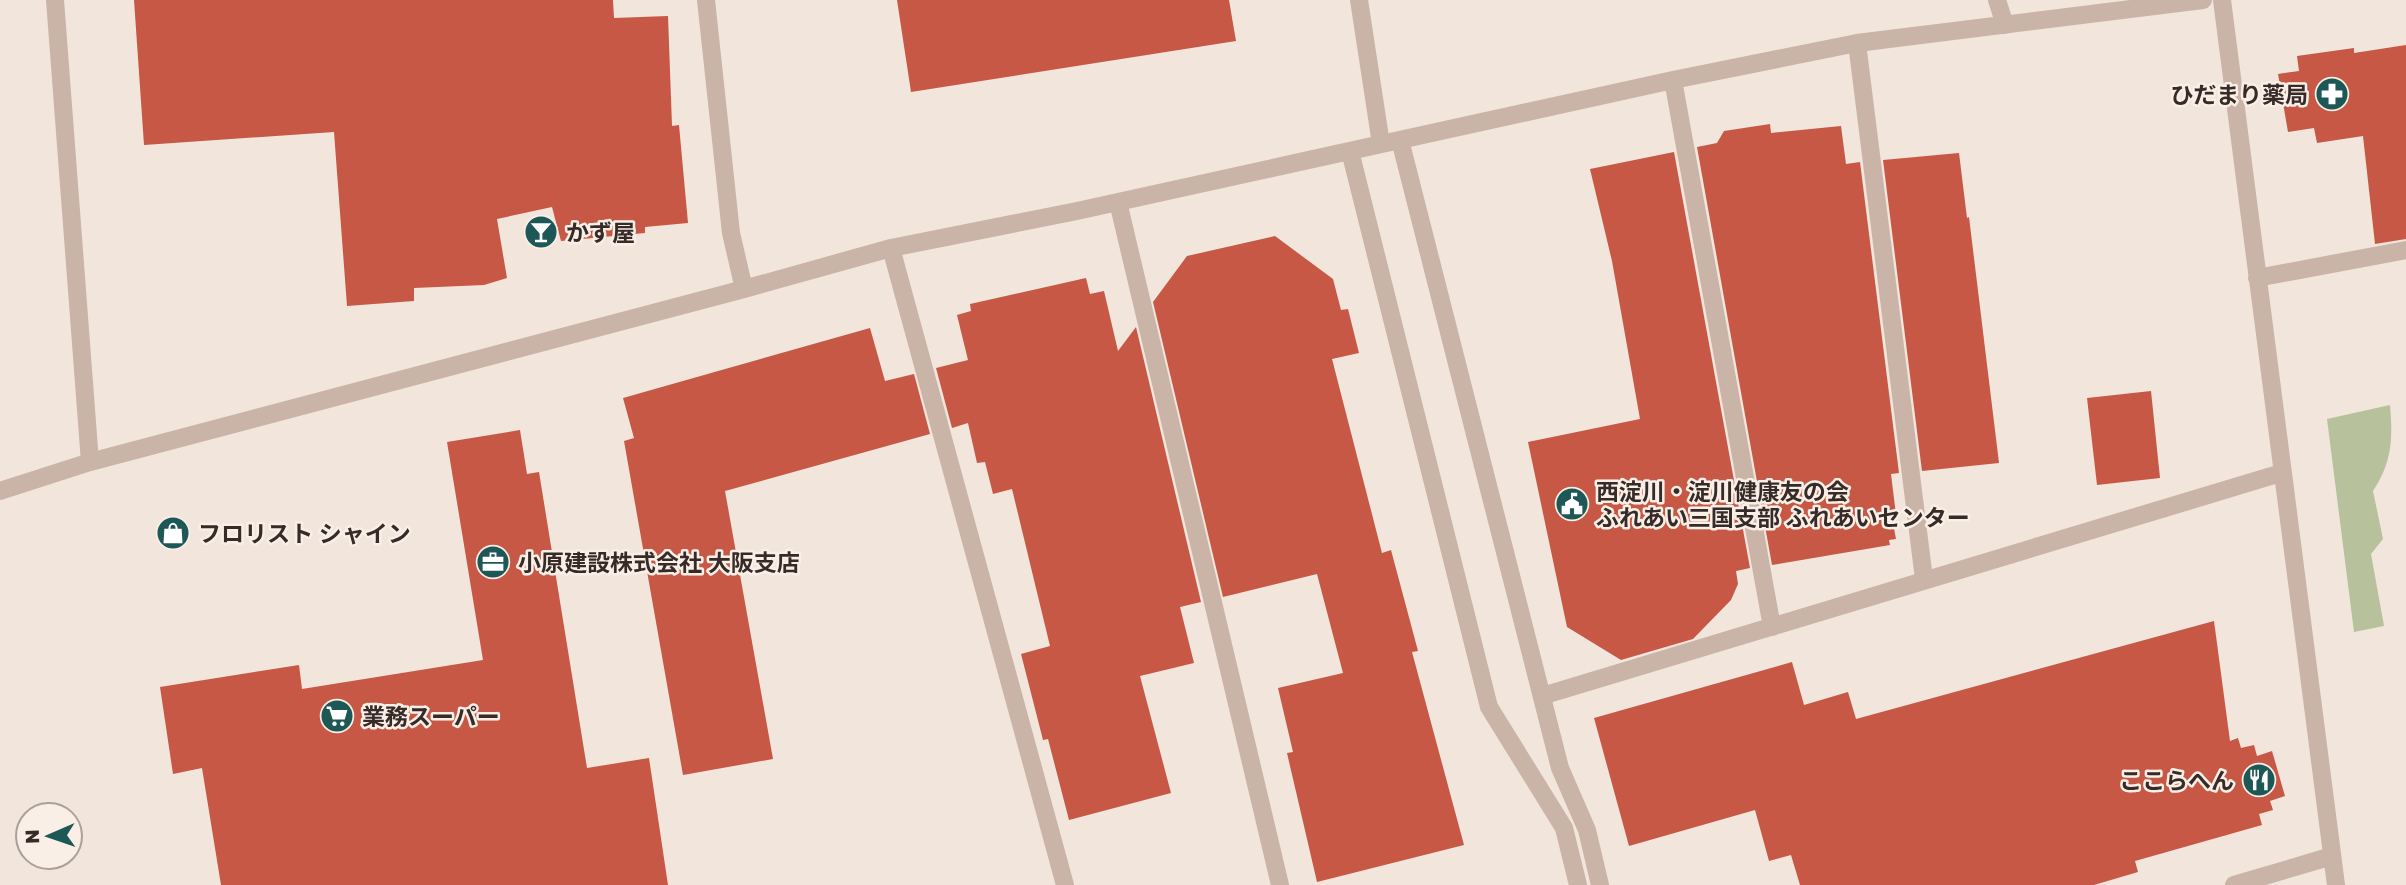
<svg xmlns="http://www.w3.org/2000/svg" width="2406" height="885" font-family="'Golos Text','Noto Sans JP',sans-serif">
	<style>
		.garden { fill: #b7c19b }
		.building { fill: #c65845 }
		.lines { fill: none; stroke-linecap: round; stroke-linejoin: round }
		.minor { stroke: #cab3a7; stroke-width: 18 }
		.labels { text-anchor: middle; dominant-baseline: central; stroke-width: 5; stroke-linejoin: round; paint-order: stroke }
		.poi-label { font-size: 23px; font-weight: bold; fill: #362b27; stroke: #f9efe7; text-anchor: start }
	</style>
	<rect width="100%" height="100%" fill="#f2e5db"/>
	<path class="garden" d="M 2390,405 C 2393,439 2392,462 2373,491 L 2383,539 L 2371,554 L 2384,626 L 2354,632 L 2327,419 Z"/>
	<path class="building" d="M 134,0 L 613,0 L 614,18 L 668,16 L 672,126 L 679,125 L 688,223 L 645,227 L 645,233 L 561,241 L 552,207 L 497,219 L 507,278 L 484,285 L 414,288 L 414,301 L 347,306 L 334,132 L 144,145 Z
		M 897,0 L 1229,0 L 1236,41 L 911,92 Z
		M 2406,45 L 2406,239 L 2375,244 L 2363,136 L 2317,143 L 2314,128 L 2288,132 L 2278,74 L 2299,71 L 2297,56 L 2354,48 L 2354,53 Z
		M 1770,124 L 1771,133 L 1841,126 L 1846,164 L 1860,162 L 1899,473 L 1891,474 L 1897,523 L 1893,523 L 1896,539 L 1889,540 L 1890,545 L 1772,565 L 1697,147 L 1717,143 L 1724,131 Z
		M 1674,152 L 1750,568 L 1736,571 L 1738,584 L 1731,600 L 1693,639 L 1621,660 L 1567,627 L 1528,442 L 1640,419 L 1612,261 L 1590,169 Z
		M 1959,153 L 1967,218 L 1969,217 L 1999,463 L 1922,471 L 1883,160 Z
		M 1275,236 L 1333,279 L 1341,310 L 1348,309 L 1359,353 L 1332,359 L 1382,553 L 1391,550 L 1418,651 L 1412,652 L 1464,845 L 1317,882 L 1287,753 L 1293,752 L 1278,688 L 1343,673 L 1317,574 L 1223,597 L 1153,302 L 1187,256 Z
		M 1086,278 L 1090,294 L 1104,291 L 1118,351 L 1136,327 L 1201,602 L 1180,607 L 1194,663 L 1140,676 L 1171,793 L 1069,820 L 1048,739 L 1043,740 L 1021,654 L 1050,646 L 1012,489 L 993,494 L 985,462 L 977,463 L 968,423 L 952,428 L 936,368 L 968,360 L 957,315 L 971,311 L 970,304 Z
		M 870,328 L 885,381 L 914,374 L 930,434 L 725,491 L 773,759 L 683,775 L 624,441 L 634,438 L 623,398 Z
		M 2151,391 L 2160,478 L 2097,485 L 2087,398 Z
		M 520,430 L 527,474 L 539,472 L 587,768 L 649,758 L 668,885 L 221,885 L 202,768 L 173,774 L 160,687 L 299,665 L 302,689 L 483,660 L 447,442 Z
		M 2214,621 L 2230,741 L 2238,738 L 2241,748 L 2254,745 L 2257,756 L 2272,751 L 2285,796 L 2270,801 L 2273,810 L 2259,814 L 2262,825 L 2135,861 L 2138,872 L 2094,885 L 1800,885 L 1791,855 L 1769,861 L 1755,810 L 1629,846 L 1594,718 L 1792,662 L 1804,705 L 1848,692 L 1856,719 Z"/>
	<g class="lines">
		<path class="minor" d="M 55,0 L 90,462
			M 706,0 L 731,233 L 744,289
			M 1359,0 L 1381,144
			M 1997,0 L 2005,25
			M 2222,0 L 2336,885
			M 1857,43 L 1924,579
			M 1673,80 L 1772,627
			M 1400,140 L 1560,768 L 1587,830 L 1600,885
			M 1350,151 L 1489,707 L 1564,828 L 1578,885
			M 1118,202 L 1280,885
			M 891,248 L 1065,885
			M 2257,278 L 2406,250
			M 0,491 L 90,462 L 744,289 L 891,248 L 1077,211 L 1673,80 L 1857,43 L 2203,0
			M 1542,696 L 2281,473
			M 2234,885 L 2332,856"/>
	</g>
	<defs>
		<symbol id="pharmacy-disc" viewBox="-11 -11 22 22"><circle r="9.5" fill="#1d5756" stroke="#f9efe7"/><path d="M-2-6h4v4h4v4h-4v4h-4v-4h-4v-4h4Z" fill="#fff"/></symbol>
		<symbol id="bar-disc" viewBox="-11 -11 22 22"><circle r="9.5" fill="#1d5756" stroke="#f9efe7"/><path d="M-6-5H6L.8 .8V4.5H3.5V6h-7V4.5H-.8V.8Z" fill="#fff"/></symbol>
		<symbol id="civic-disc" viewBox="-11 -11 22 22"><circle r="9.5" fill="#1d5756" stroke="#f9efe7"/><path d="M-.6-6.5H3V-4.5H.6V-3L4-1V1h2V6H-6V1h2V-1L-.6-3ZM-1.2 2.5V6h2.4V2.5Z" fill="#fff"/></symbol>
		<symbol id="shop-disc" viewBox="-11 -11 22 22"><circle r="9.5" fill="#1d5756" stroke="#f9efe7"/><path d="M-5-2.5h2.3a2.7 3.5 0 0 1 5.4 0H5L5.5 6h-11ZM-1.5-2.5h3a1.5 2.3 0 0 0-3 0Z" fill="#fff"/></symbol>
		<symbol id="office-disc" viewBox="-11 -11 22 22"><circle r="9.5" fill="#1d5756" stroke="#f9efe7"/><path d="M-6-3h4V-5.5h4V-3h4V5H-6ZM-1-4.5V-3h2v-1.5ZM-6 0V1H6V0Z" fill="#fff"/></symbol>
		<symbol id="supermarket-disc" viewBox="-11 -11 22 22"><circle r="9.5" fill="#1d5756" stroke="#f9efe7"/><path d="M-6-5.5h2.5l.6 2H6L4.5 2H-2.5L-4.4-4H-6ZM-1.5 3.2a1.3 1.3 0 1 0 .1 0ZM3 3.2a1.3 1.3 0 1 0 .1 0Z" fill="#fff"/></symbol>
		<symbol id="restaurant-disc" viewBox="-11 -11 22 22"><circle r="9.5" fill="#1d5756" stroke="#f9efe7"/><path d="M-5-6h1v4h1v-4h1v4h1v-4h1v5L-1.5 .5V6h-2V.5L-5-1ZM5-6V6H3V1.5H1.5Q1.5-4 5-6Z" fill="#fff"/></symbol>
	</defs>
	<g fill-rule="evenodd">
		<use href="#pharmacy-disc" x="2313" y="75" width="38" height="38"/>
		<use href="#bar-disc" x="522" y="213" width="38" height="38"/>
		<use href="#civic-disc" x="1553" y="485" width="38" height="38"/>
		<use href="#shop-disc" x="154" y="514" width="38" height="38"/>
		<use href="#office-disc" x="474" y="543" width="38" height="38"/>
		<use href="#supermarket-disc" x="318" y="697" width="38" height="38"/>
		<use href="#restaurant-disc" x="2240" y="761" width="38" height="38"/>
	</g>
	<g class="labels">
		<g class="poi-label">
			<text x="2308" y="94" text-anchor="end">ひだまり薬局</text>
			<text x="566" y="232">かず屋</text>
			<text x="1596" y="491">西淀川・淀川健康友の会<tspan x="1596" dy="26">ふれあい三国支部 ふれあいセンター</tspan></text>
			<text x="198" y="533">フロリスト シャイン</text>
			<text x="518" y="562">小原建設株式会社 大阪支店</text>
			<text x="362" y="716">業務スーパー</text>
			<text x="2234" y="780" text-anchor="end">ここらへん</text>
		</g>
	</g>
	<g transform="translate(49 836) rotate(268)"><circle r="33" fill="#f9efe7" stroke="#aba19a" stroke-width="2"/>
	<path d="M0-5L12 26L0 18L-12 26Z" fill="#1d5756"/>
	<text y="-10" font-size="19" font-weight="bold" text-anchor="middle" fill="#362b27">N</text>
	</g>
</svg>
